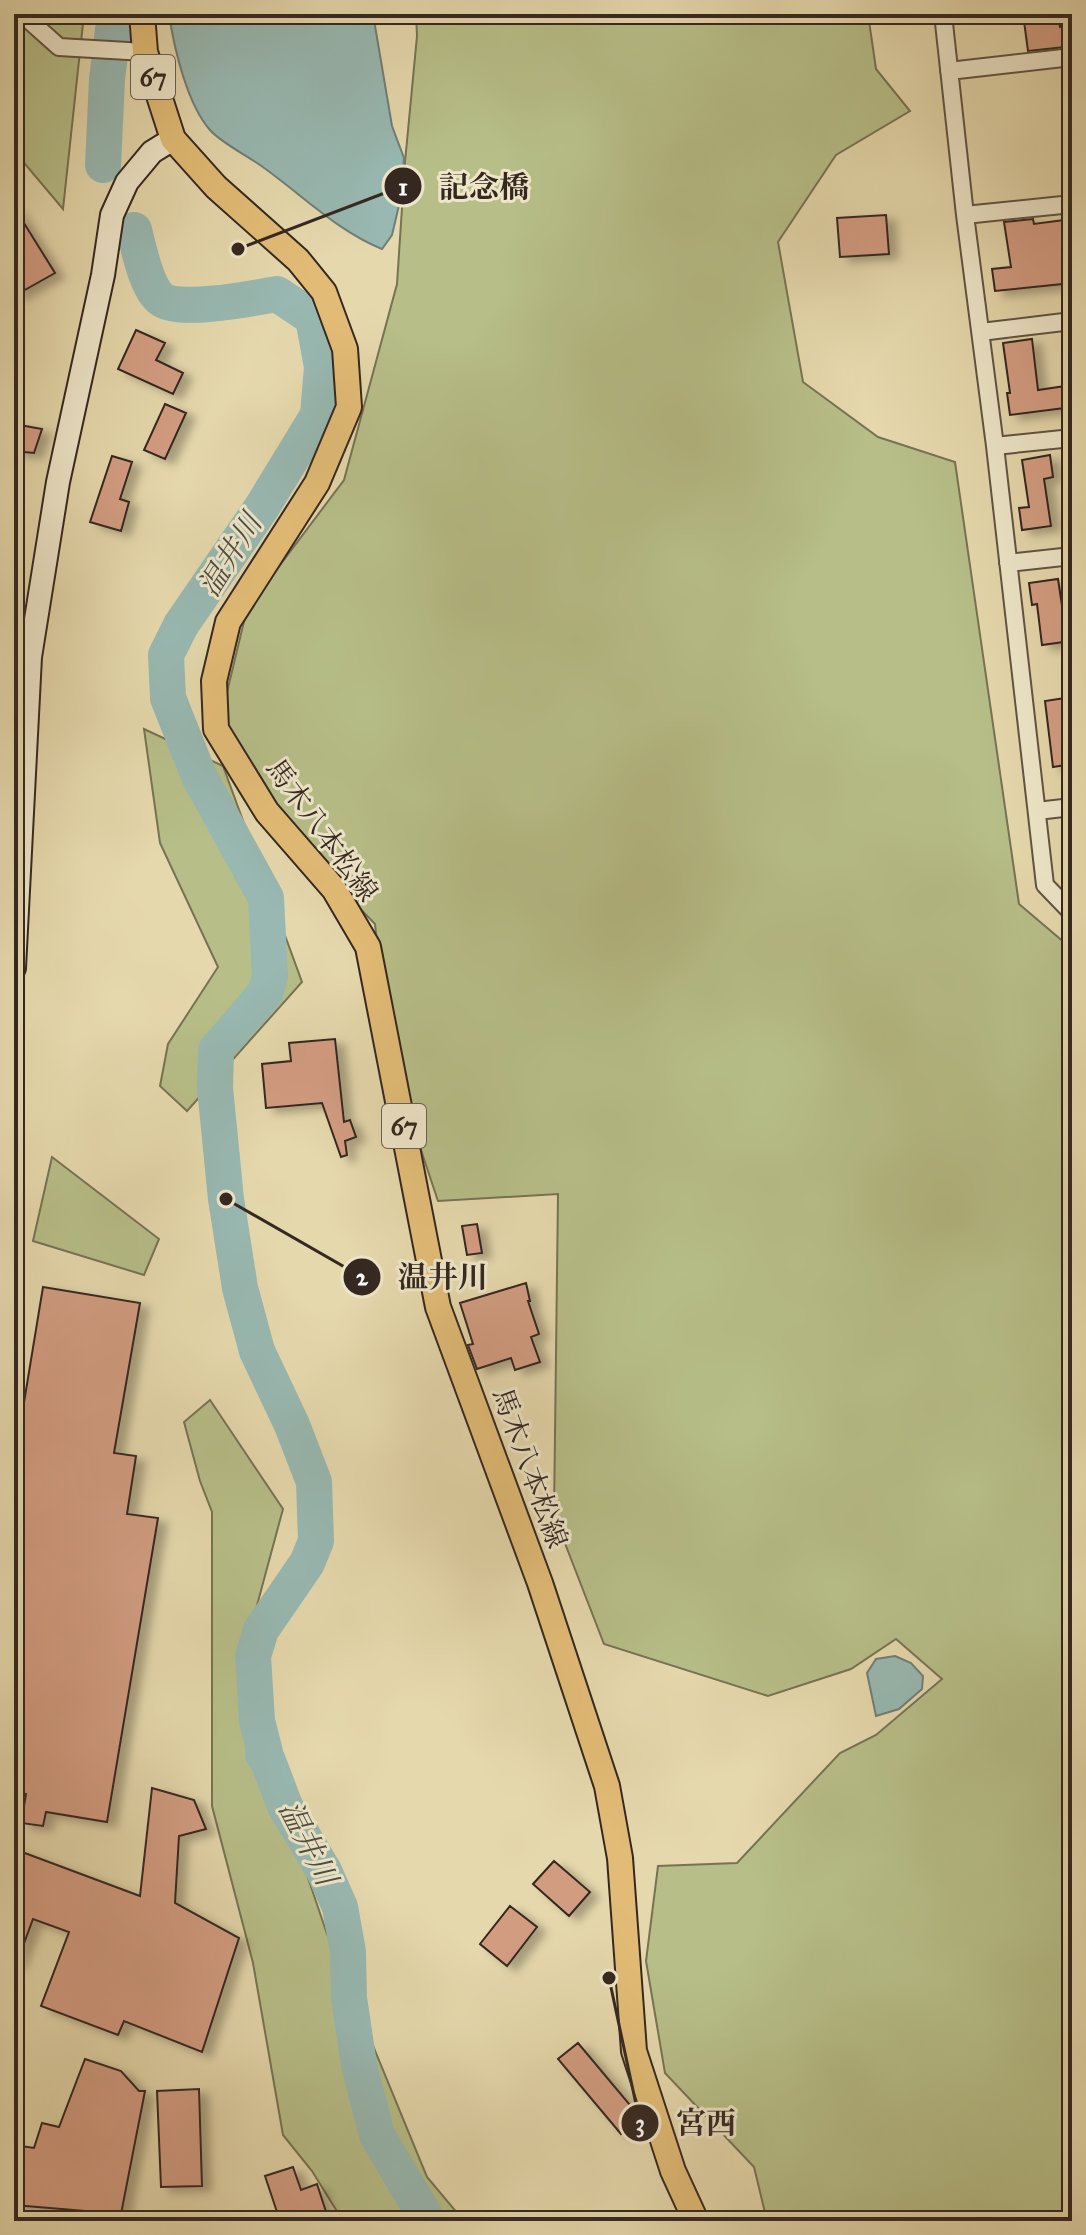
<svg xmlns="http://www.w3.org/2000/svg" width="1086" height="2235" font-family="'IM FELL Great Primer','Noto Serif JP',serif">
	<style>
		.green { fill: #b7be88; stroke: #767354; stroke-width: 2 }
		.water { fill: #98b8b1; stroke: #707e77; stroke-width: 2 }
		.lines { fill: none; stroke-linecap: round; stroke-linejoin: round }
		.river { stroke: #98b8b1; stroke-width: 36 }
		.building { fill: #d29c81; stroke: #352821; stroke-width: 2; filter: url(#shadow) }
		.street-casing { stroke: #615444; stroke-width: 20 }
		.secondary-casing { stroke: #352821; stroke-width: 26 }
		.primary-casing { stroke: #352821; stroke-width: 28 }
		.street { stroke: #eee6c9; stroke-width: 16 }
		.secondary { stroke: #eee6c9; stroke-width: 22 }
		.primary { stroke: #e2bc76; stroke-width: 24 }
		.labels { text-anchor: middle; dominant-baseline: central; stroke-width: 6; stroke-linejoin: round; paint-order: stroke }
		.shield { fill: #eee6c9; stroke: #6c6153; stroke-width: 2 }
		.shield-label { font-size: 26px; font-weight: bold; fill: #352821 }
		.street-label { font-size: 28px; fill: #352821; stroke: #eee6c9 }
		.water-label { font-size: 30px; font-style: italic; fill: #4e4c45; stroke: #eee6c9 }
		.leader { fill: none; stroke: #352821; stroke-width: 3 }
		.callout-dot { fill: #352821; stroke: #eee6c9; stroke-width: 3 }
		.mark-label { font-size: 24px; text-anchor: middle; font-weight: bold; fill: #fff }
		.callout-label { font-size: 30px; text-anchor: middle; font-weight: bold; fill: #352821; stroke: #eee6c9; stroke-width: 6; stroke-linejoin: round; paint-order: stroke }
	</style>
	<defs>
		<filter id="shadow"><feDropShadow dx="9" dy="5" stdDeviation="4" flood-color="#0004"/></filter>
	</defs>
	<rect width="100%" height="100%" fill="#e5d8ac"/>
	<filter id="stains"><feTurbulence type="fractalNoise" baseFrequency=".0025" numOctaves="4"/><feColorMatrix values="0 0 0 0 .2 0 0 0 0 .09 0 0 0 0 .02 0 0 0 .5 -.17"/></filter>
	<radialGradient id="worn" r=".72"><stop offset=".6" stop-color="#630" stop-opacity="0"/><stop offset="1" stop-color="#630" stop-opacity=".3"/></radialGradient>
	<path class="green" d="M 14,14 L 84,14 L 63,209 L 14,151 Z
		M 416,14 L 868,14 L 876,69 L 910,111 L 836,155 L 778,242 L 803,382 L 878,437 L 955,462 L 1019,904 L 1072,949 L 1072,2221 L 767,2221 L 754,2167 L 665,2073 L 646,1961 L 658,1866 L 737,1863 L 840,1753 L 876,1735 L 942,1679 L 896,1639 L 851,1669 L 768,1696 L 604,1644 L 554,1515 L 558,1194 L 438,1201 L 389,1054 L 375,924 L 267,812 L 222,713 L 247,609 L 344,480 L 397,284 L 405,162 L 417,36 Z
		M 144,729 L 223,766 L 302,982 L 187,1111 L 160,1086 L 168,1044 L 218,967 L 160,843 Z
		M 52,1157 L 159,1239 L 144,1275 L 33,1241 Z
		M 210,1400 L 283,1509 L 253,1620 L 276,1783 L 327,1934 L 427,2177 L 464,2221 L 343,2221 L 312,2171 L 283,2135 L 253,1963 L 212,1806 L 212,1512 L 200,1481 L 184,1422 Z"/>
	<path class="water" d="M 169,14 L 283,14 L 302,21 L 306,14 L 373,14 L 392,126 L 404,158 L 400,201 L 392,235 L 382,249 C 337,231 300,193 260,165 C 247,156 219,141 210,130 C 187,104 174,48 169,14 Z
		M 895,1656 L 911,1663 L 923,1676 L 922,1689 L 899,1709 L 876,1716 L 867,1673 L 876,1659 Z"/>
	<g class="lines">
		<path class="river" d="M 103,165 L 107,79 L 115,14
			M 134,230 C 139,249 146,287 161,299 C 177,313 254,298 277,294 L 313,318 L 322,367 L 318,415 L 262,507 L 181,625 L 166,655 L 168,698 L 199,776 L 266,898 L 270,976 L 266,992 L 216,1050 L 215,1088 L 226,1199 L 240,1288 L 257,1351 L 292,1425 L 314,1482 L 316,1541 L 307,1563 L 261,1630 L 253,1656 L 257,1721 L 265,1752 L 263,1754 L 268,1761 L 285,1806 L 324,1871 L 340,1907 L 348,1952 L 349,1998 L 359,2065 L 377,2135 L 428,2221"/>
	</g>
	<path class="building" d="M 1023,14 L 1058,14 L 1060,27 L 1063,26 L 1065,47 L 1028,51 Z
		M 14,207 L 55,273 L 14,296 Z
		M 886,215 L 889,254 L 840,257 L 837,218 Z
		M 1033,219 L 1034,224 L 1072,219 L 1072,283 L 995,291 L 992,269 L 1011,267 L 1004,222 Z
		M 136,330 L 165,343 L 156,360 L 183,373 L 173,394 L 118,369 Z
		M 1032,339 L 1038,390 L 1072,385 L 1072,407 L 1010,415 L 1007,393 L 1010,393 L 1003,343 Z
		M 165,404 L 186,413 L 165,459 L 144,450 Z
		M 14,424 L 42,429 L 34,453 L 14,451 Z
		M 1050,455 L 1053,477 L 1044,479 L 1051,526 L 1022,530 L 1019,508 L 1029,507 L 1022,460 Z
		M 112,456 L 132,462 L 120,499 L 129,502 L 121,531 L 90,522 Z
		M 1058,579 L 1064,619 L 1068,619 L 1071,641 L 1042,645 L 1037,604 L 1032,605 L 1029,583 Z
		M 1072,697 L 1072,764 L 1053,767 L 1045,701 Z
		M 335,1039 L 344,1122 L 350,1120 L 356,1137 L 345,1141 L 347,1155 L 341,1157 L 322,1103 L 266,1108 L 262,1064 L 291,1061 L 289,1043 Z
		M 477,1224 L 482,1253 L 467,1255 L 462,1226 Z
		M 526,1283 L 530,1301 L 528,1301 L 539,1334 L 531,1337 L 540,1362 L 515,1370 L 511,1358 L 477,1369 L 468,1345 L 473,1344 L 460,1303 Z
		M 43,1287 L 140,1303 L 114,1453 L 136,1456 L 127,1514 L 158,1518 L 107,1822 L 46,1812 L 43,1826 L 21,1823 L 26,1794 L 14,1792 L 14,1463 Z
		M 152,1788 L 194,1800 L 206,1829 L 179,1836 L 175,1903 L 239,1938 L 202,2052 L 124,2021 L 118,2035 L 41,2006 L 69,1932 L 33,1919 L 16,1965 L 14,1965 L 14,1849 L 140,1896 Z
		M 554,1861 L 590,1892 L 569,1916 L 533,1884 Z
		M 510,1906 L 537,1927 L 507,1966 L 480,1944 Z
		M 578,2043 L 640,2117 L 640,2119 L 621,2134 L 558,2059 Z
		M 85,2059 L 121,2071 L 139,2091 L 145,2091 L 121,2214 L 14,2205 L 14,2145 L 34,2148 L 42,2123 L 59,2127 Z
		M 199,2089 L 202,2186 L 161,2187 L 157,2091 Z
		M 293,2167 L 301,2190 L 317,2184 L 329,2221 L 280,2221 L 265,2176 Z"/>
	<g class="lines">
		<defs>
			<path id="street" d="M 22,14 L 59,47 L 145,52
				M 943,14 L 965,215 L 995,446 L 1045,885 L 1072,913
				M 949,71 L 1072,57
				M 965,215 L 1072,204
				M 981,332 L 1072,321
				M 995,446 L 1072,438
				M 1008,563 L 1072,556
				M 1037,811 L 1072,807"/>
			<path id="secondary" d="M 14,968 L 30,657 L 58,482 L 103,275 L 112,215 L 127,182 L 152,152 L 173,139"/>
			<path id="primary" d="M 142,14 L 145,52 L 173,139 L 216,187 L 298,260 L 324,292 L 345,349 L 349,407 L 317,483 L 228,622 L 214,681 L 216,729 L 267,812 L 334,889 L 368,947 L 438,1307 L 540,1583 L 607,1786 L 620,1858 L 634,2051 L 673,2171 L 696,2221"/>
		</defs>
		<use href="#street" class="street-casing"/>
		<use href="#secondary" class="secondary-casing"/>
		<use href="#primary" class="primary-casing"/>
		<use href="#street" class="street"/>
		<use href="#secondary" class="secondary"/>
		<use href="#primary" class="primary"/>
	</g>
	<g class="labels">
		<g class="shield">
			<rect x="131" y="55" width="44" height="44" rx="6"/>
			<rect x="382" y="1104" width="44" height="44" rx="6"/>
		</g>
		<g class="shield-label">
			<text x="153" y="77">67</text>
			<text x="404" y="1126">67</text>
		</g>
		<g class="street-label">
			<text transform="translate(322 830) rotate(54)">馬木八本松線</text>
			<text transform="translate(530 1468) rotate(70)">馬木八本松線</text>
		</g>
		<g class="water-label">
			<text transform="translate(230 555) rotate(-58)">温井川</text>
			<text transform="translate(308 1843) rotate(63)">温井川</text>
		</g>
	</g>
	<path class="leader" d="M238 249L403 186M226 1199L362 1277M609 1978L640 2123"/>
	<g class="callout-dot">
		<circle cx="238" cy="249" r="8"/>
		<circle cx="226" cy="1199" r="8"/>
		<circle cx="609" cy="1978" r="8"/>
		<circle cx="403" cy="186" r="20"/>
		<circle cx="362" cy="1277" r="20"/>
		<circle cx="640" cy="2123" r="20"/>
	</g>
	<g class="mark-label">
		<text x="403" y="195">1</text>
		<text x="362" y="1285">2</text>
		<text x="640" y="2131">3</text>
	</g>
	<g class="callout-label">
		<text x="484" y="197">記念橋</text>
		<text x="443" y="1287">温井川</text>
		<text x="706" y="2133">宮西</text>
	</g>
	<rect width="1086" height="2235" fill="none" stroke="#e5d8ac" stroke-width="48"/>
	<rect x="16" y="16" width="1054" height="2203" fill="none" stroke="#352821" stroke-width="4"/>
	<rect x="24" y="24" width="1038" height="2187" fill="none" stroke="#352821" stroke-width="2"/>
	<rect width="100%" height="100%" filter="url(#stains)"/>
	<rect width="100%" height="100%" fill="url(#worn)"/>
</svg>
